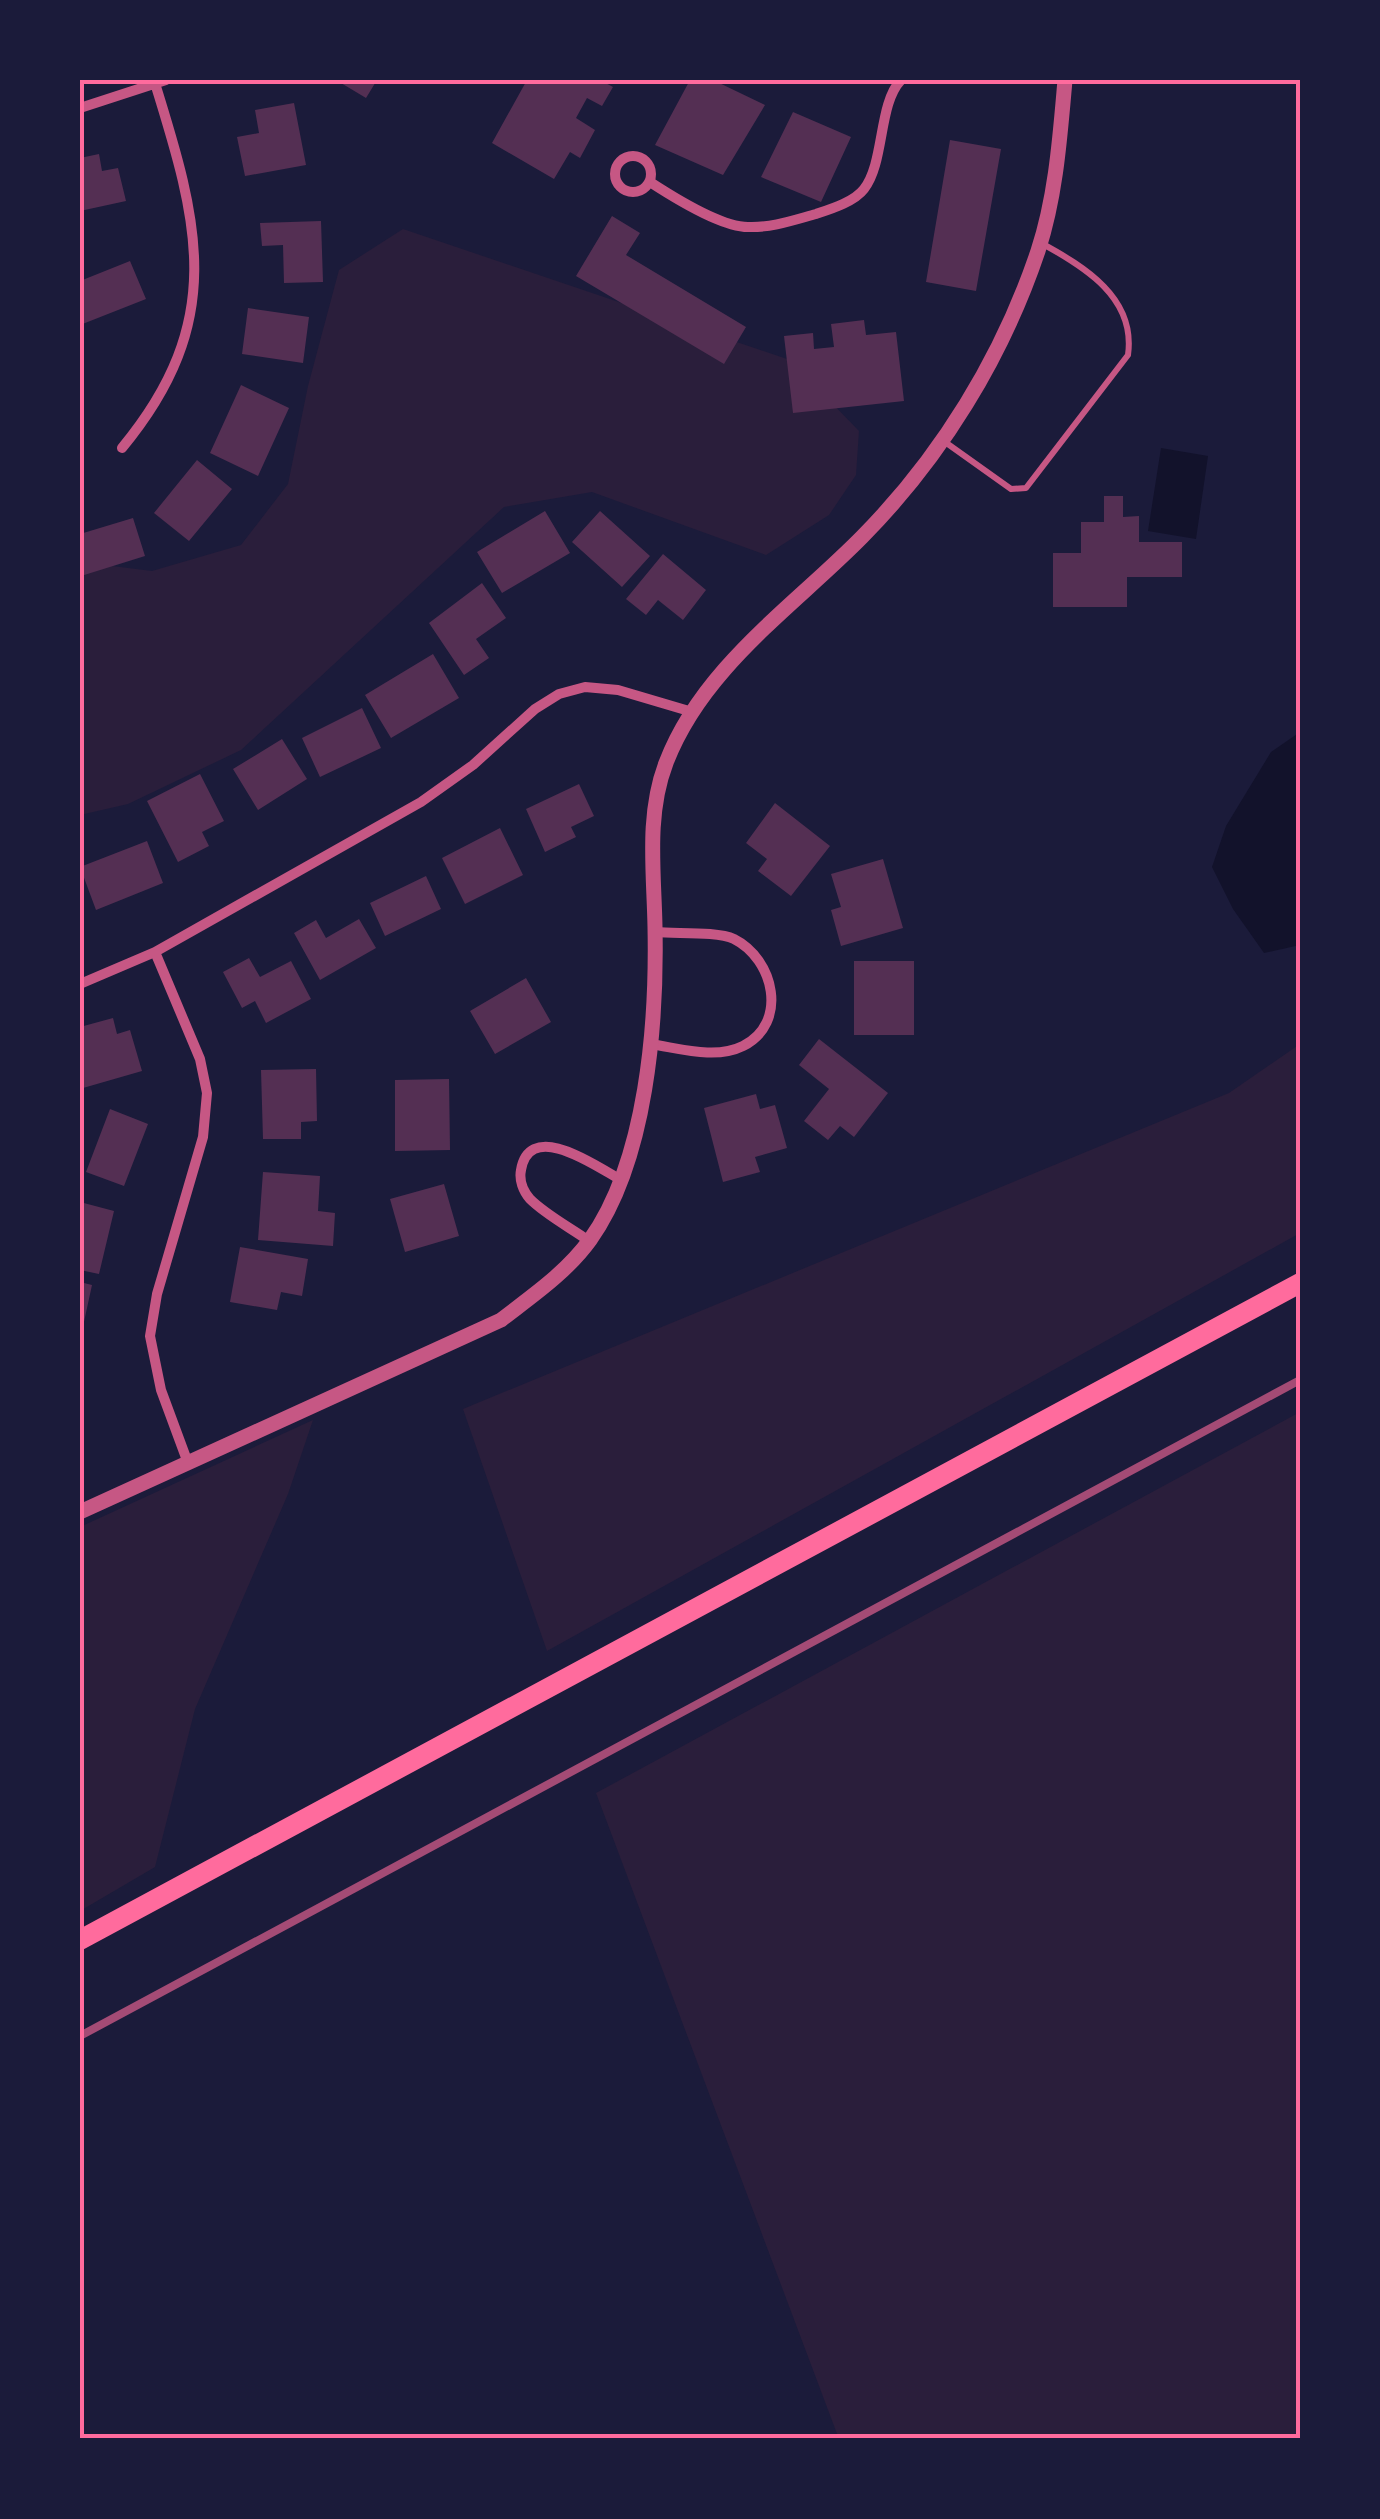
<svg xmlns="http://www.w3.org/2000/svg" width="1380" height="2519" font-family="Figtree,sans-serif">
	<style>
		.green { fill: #2a1e3b }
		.water { fill: #12122b }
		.building { fill: #542f53 }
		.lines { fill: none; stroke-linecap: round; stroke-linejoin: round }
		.service { stroke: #c65784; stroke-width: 6 }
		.minor { stroke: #c65784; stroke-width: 10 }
		.tertiary { stroke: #c65784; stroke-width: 15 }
		.primary { stroke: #ff6b9d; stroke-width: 20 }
		.rail { stroke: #a44b75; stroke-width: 8 }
		.neatline { fill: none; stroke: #ff6b9d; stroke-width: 4 }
	</style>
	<rect width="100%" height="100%" fill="#1b1b3a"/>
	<path class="green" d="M 403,229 L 790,360 L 859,431 L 856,475 L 829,515 L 766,555 L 592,492 L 504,507 L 241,750 L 128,804 L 80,815 L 80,562 L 152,571 L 241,545 L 288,484 L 308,386 L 339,270 Z
		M 1300,1044 L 1300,1233 L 547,1651 L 463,1409 L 1229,1093 Z
		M 1300,1412 L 1300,2439 L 839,2439 L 596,1793 Z
		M 313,1420 L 288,1494 L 195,1709 L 155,1867 L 80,1911 L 80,1527 Z"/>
	<path class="water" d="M 1161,448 L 1208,456 L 1196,539 L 1148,531 Z
		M 1300,732 L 1300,945 L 1264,953 L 1233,909 L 1212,867 L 1226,826 L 1271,752 Z"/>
	<path class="building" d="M 336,80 L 377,80 L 366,98 Z
		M 527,80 L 600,80 L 613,87 L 602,106 L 587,98 L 576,118 L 595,130 L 580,158 L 570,152 L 554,179 L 492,143 Z
		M 690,80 L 713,80 L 765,105 L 723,175 L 655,145 Z
		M 294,103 L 306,165 L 245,176 L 237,137 L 259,133 L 255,110 Z
		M 793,112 L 851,137 L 821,202 L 761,177 Z
		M 950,140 L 1001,149 L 976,291 L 926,282 Z
		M 99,154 L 102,171 L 118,168 L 126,201 L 80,211 L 80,158 Z
		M 612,216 L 640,233 L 626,255 L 746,327 L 724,364 L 576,276 Z
		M 321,221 L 323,282 L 284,283 L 283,245 L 262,246 L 260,223 Z
		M 130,261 L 146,299 L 80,325 L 80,281 Z
		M 248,308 L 309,317 L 303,363 L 242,354 Z
		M 864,320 L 866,335 L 896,332 L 904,401 L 793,413 L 784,336 L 813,333 L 814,349 L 834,347 L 831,324 Z
		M 241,385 L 289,408 L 258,476 L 210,453 Z
		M 197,460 L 232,489 L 189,541 L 154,513 Z
		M 1104,496 L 1123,496 L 1123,517 L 1139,516 L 1139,542 L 1182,542 L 1182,577 L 1127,577 L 1127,607 L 1053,607 L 1053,553 L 1081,553 L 1081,522 L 1104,522 Z
		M 545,511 L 570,553 L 502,593 L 477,552 Z
		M 600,511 L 650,556 L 622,587 L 572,542 Z
		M 133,518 L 145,556 L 81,576 L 80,534 Z
		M 663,554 L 706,590 L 683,620 L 658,600 L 646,615 L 626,599 Z
		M 482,583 L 506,618 L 476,639 L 489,658 L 464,675 L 429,623 Z
		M 433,654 L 459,698 L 391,738 L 365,695 Z
		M 362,708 L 381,748 L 320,777 L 302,738 Z
		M 282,739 L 307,779 L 258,810 L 233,769 Z
		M 200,774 L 224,821 L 202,832 L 209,846 L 178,862 L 147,801 Z
		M 579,784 L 594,816 L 571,827 L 576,837 L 545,852 L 526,809 Z
		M 775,803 L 830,846 L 791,896 L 758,871 L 767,859 L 746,843 Z
		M 500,828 L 523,875 L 465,904 L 442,858 Z
		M 147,841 L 163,883 L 96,910 L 80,867 Z
		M 883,859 L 903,928 L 841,946 L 831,910 L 841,907 L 831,874 Z
		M 426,876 L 441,909 L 385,936 L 370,903 Z
		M 359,919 L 376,948 L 320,980 L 294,933 L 316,920 L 326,938 Z
		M 249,958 L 260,977 L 291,961 L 311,999 L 266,1023 L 255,1001 L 242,1008 L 223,972 Z
		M 854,961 L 914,961 L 914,1035 L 854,1035 Z
		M 526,978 L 551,1022 L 495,1054 L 470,1011 Z
		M 113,1018 L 117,1034 L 130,1030 L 142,1071 L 83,1088 L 80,1076 L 80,1027 Z
		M 819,1039 L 888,1093 L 854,1137 L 840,1126 L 828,1140 L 804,1121 L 829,1089 L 799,1065 Z
		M 316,1069 L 317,1121 L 301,1122 L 301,1139 L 263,1139 L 261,1070 Z
		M 449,1079 L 450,1150 L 395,1151 L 395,1080 Z
		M 756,1094 L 760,1109 L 775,1105 L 787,1148 L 755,1157 L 760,1172 L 723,1182 L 704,1108 Z
		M 110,1109 L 148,1124 L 124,1186 L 86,1172 Z
		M 263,1172 L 320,1176 L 318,1211 L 335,1213 L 333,1246 L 258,1240 Z
		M 444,1184 L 459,1236 L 405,1252 L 390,1199 Z
		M 80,1202 L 114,1211 L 99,1274 L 80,1270 Z
		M 240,1247 L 308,1259 L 302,1296 L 281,1292 L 277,1310 L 230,1302 Z
		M 80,1282 L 92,1285 L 82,1331 L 80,1331 Z"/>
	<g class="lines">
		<path class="service" d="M 945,442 L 1011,489 L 1026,488 L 1128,355 C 1136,298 1085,267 1041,243"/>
		<path class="minor" d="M 80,108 L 166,80
			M615 174a18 18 0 1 1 36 0a18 18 0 1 1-36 0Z
			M 650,182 C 673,197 721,227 748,227 C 771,228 794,220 816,214 C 831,209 854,202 864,189 C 885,162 878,104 901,80
			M 122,448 C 227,321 199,224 154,80
			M 155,952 L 200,1059 L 207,1093 L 203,1137 L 157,1294 L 150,1336 L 161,1390 L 188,1463
			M 80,984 L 155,952 L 421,802 L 473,765 L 535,709 L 559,694 L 585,687 L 618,690 L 689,711
			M 650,1044 C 679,1048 715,1060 743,1046 C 789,1023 774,959 734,939 C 717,931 676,934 656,932
			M 589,1241 C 571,1228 546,1215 530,1199 C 523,1191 519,1180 521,1170 C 530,1118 599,1168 621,1180"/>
		<path class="tertiary" d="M 80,1512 L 501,1320 C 532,1296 566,1273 590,1240 C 647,1160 657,1023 655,927 C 654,872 646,815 666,763 C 702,668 793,607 862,537 C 941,457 1002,358 1038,251 C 1056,196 1060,137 1065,80"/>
		<path class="primary" d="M 80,1940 L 1300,1283"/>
		<path class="rail" d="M 80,2036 L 1300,1380"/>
	</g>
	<rect width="1380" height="2519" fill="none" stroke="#1b1b3a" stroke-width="165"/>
	<rect x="82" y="82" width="1216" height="2354" class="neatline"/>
</svg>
